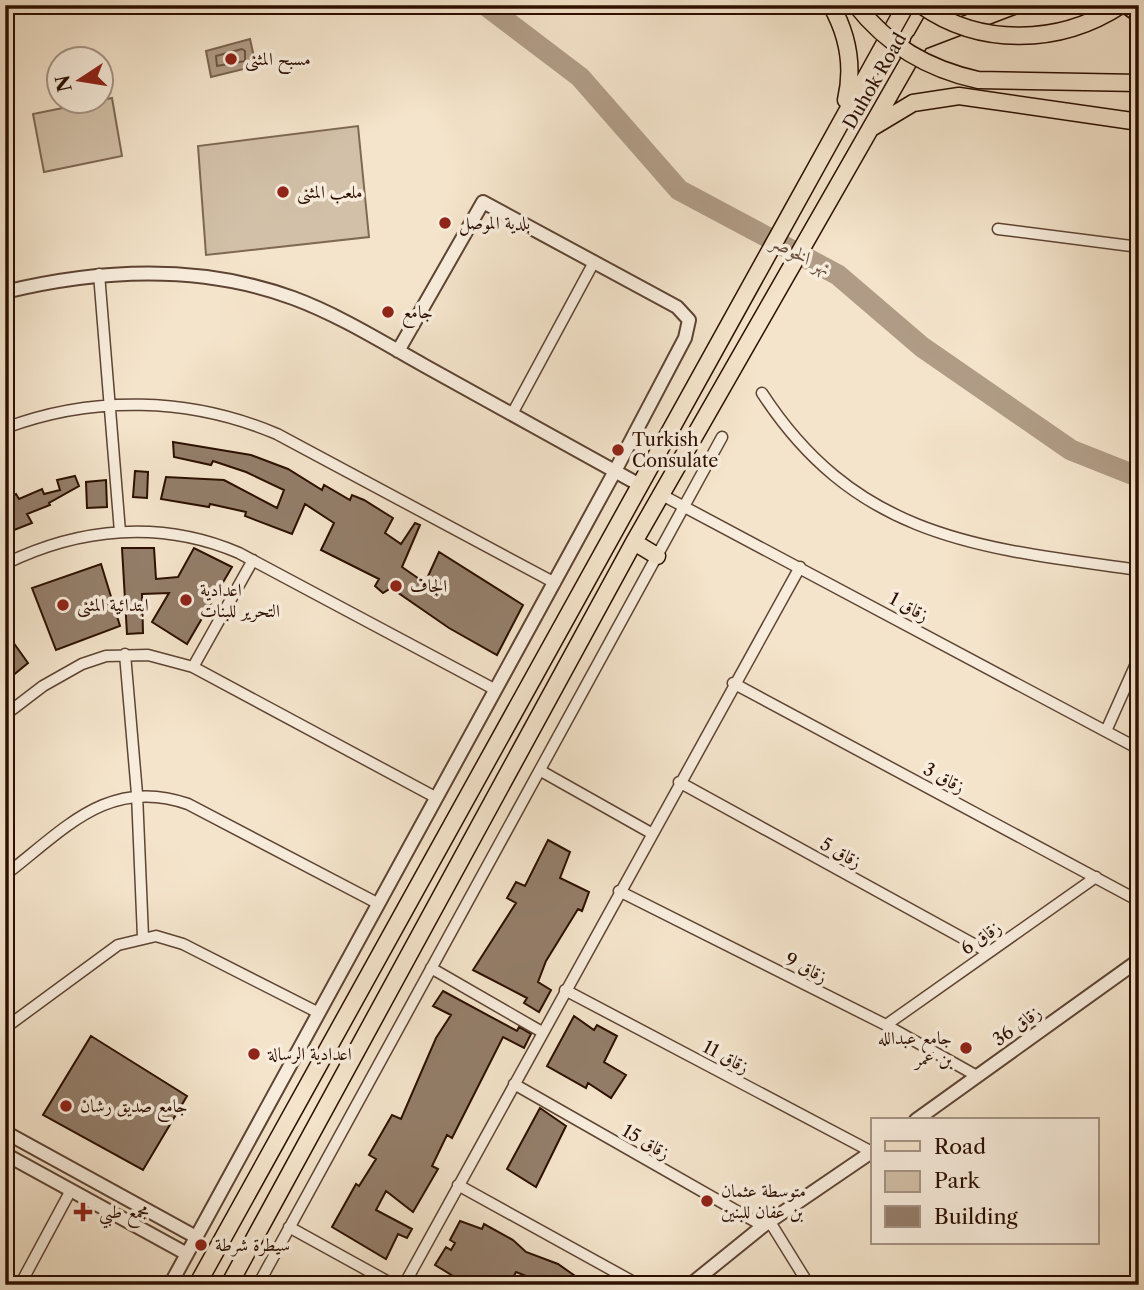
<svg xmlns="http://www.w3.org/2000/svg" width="1144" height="1290" font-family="'Libre Caslon Text',Amiri,serif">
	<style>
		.green { fill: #d2c0a8; stroke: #7f6854; stroke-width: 2 }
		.water { fill: #b09c86; stroke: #7b6450; stroke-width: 2 }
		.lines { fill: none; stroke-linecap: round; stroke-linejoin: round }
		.shore { stroke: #6e5643; stroke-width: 2 }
		.river { stroke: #b09c86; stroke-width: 21 }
		.building { fill: #947e6a; stroke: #2c0f00; stroke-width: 2 }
		.minor-casing { stroke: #5e4433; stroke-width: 13 }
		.tertiary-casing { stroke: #5e4433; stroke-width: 16 }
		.primary-casing { stroke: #2c0f00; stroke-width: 18 }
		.trunk-casing { stroke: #2c0f00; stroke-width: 19 }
		.minor { stroke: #f8eddd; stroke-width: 10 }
		.tertiary { stroke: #f8eddd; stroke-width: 12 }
		.primary { stroke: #f4e4cb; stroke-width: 14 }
		.trunk { stroke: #f4e4cb; stroke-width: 16 }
		.trunk-bridge-casing { stroke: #2c0f00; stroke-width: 19; stroke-linecap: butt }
		.trunk-bridge { stroke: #f4e4cb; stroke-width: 16 }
		.poi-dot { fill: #8f2418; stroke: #f8eddd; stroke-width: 2.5 }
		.labels { text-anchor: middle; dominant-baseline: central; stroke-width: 7; stroke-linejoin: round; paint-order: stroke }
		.poi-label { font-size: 18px; fill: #2c0f00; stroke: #f8eddd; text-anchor: start }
		.street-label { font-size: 18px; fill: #2c0f00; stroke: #f8eddd }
		.water-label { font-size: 19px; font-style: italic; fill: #674e3c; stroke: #f8eddd }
	</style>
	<rect width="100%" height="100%" fill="#f4e4cb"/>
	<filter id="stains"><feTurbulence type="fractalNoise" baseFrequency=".00286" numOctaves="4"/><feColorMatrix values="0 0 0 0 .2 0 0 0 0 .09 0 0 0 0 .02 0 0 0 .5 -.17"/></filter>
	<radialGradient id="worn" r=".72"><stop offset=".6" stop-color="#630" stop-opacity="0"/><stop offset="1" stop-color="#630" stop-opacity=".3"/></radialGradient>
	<path class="green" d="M 112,98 L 122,156 L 44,172 L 33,114 Z
		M 358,126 L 369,237 L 206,255 L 198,146 Z"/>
	<path class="water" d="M 250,39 L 256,66 L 211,77 L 206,51 Z"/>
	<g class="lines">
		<path class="shore" d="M 242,49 L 245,51 L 245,61 L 217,66 L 216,56 Z"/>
		<path class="river" d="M 485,5 L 580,77 L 679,190 L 838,275 L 922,347 L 1071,450 L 1139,477"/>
	</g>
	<path class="building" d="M 173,442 L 251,455 L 288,469 L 322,490 L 324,485 L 350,500 L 352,495 L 364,500 L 393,518 L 385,533 L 401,544 L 415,523 L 420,525 L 402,567 L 425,583 L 439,552 L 523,605 L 497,655 L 449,628 L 391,588 L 383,593 L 375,586 L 379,579 L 321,550 L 334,523 L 305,504 L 292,534 L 245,516 L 246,512 L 210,504 L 209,507 L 161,499 L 166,477 L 224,480 L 277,508 L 284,490 L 246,472 L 213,461 L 211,465 L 174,457 Z
		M 135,471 L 148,472 L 147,498 L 133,497 Z
		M 75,476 L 79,486 L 49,503 L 50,505 L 27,514 L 32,523 L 9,532 L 5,525 L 5,498 L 16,494 L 19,499 L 42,489 L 44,494 L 60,490 L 57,480 Z
		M 106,480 L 107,507 L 87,508 L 86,482 Z
		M 122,548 L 154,548 L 156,579 L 178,577 L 194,548 L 232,567 L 187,644 L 152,622 L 169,593 L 142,594 L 143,633 L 127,634 Z
		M 101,564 L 120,626 L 56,650 L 32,588 Z
		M 13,642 L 28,663 L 5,682 L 5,647 Z
		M 548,840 L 570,852 L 560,878 L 589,892 L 582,911 L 578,909 L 546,961 L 538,982 L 551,990 L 539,1012 L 524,1003 L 527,998 L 473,970 L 516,903 L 507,898 L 516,882 L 525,886 Z
		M 443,991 L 517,1031 L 519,1027 L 531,1034 L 524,1048 L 503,1037 L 452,1138 L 447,1135 L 432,1166 L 438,1169 L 413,1212 L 386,1191 L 376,1210 L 412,1229 L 407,1238 L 398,1234 L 386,1259 L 332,1227 L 356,1184 L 359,1186 L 376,1159 L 369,1155 L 392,1115 L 401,1119 L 436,1038 L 451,1015 L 433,1006 Z
		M 574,1016 L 594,1030 L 597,1025 L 617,1036 L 604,1062 L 626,1075 L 611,1098 L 588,1083 L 586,1088 L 547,1066 Z
		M 91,1036 L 187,1096 L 143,1170 L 43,1115 Z
		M 540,1108 L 566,1126 L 536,1187 L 507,1169 Z
		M 460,1221 L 482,1229 L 484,1224 L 513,1240 L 526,1252 L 558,1264 L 588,1285 L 549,1285 L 516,1272 L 509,1285 L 468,1285 L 435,1265 L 446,1247 L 451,1250 L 455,1243 L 450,1240 Z"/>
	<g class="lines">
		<defs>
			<path id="minor" d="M 998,229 L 1139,247
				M 99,274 L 120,532
				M 762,393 C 857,539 980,548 1139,570
				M 512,414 L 594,262
				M 5,428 C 93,395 190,397 277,434 L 555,583
				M 662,495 L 1139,749
				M 5,564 C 80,527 162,520 239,553 L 494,689
				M 125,654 L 137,794 L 143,937
				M 193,667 L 253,560
				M 733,683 L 1139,901
				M 5,715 L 43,686 L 82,664 L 106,656 L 148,655 L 193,667 L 435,797
				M 1106,731 L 1139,657
				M 541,771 L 651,833
				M 679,782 L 988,952
				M 5,875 C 64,830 108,776 188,804 L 377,903
				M 619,891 L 886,1025 L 977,1076
				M 431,968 L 542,1032
				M 565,990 L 872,1152
				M 886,1025 L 1096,877
				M 5,1028 L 118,945 L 156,936 L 183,944 L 319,1013
				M 514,1084 L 763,1226
				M 458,1185 L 639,1285
				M 770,1222 L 809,1285
				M 289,1227 L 394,1285
				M 20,1285 L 71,1190
				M 258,1285 L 722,437
				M 404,1285 L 800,567"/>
			<path id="tertiary" d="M 5,292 C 100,269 200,264 293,298 C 339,315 382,342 425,366 C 496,405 567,445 638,484
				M 916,1120 L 1139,960
				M 5,1132 L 196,1237
				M 5,1154 L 187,1254
				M 170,1285 L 615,471 L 685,338 L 689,320 L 677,307 L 483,202 L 398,351
				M 690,1285 L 763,1226 L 873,1151"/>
			<path id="primary" d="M 1125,5 L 1139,15"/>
			<path id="trunk" d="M 831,5 C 848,35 854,66 846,100
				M 919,42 L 1016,5
				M 873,127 L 913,103 L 959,96 L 1139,122
				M 634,542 L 657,556
				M 197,1285 L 906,5
				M 229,1285 L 634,542 L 941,5"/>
		</defs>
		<use href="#minor" class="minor-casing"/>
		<use href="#tertiary" class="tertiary-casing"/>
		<use href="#primary" class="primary-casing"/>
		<use href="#trunk" class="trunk-casing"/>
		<use href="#minor" class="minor"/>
		<use href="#tertiary" class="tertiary"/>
		<use href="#primary" class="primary"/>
		<use href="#trunk" class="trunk"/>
		<defs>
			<path id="trunk-bridge" d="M 856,5 C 888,46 928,69 978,80 L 1139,83
				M 921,5 C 980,47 1060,45 1121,5"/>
		</defs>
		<use href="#trunk-bridge" class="trunk-bridge-casing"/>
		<use href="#trunk-bridge" class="trunk-bridge"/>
	</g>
	<g class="poi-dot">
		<circle cx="231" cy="59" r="7"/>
		<circle cx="283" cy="192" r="7"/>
		<circle cx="445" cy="223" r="7"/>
		<circle cx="388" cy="312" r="7"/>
		<circle cx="618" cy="450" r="7"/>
		<circle cx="396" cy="586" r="7"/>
		<circle cx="186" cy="600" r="7"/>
		<circle cx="63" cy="605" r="7"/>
		<circle cx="966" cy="1048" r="7"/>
		<circle cx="254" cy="1054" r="7"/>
		<circle cx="66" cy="1106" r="7"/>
		<circle cx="707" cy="1201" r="7"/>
		<path d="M79.5 1201.5h7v7h7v7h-7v7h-7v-7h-7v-7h7z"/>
		<circle cx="201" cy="1245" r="7"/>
	</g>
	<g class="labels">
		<g class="poi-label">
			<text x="245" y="59">مسبح المثنى</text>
			<text x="297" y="192">ملعب المثنى</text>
			<text x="459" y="223">بلدية الموصل</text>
			<text x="402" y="312">جامع</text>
			<text x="632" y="440">Turkish<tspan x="632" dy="21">Consulate</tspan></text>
			<text x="410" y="586">الجاف</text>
			<text x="200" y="590">اعدادية<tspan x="200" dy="21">التحرير للبنات</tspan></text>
			<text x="77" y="605">ابتدائية المثنى</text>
			<text x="952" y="1038" text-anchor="end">جامع عبدالله<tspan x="952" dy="21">بن عمر</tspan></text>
			<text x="268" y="1054">اعدادية الرسالة</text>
			<text x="80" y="1106">جامع صديق رشان</text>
			<text x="721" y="1191">متوسطة عثمان<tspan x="721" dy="21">بن عفان للبنين</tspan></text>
			<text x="99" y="1212">مجمع طبي</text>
			<text x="215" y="1245">سيطرة شرطة</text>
		</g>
		<g class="street-label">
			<text transform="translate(875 81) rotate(-60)">Duhok Road</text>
			<text transform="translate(909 607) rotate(28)">زقاق 1</text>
			<text transform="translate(944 778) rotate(28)">زقاق 3</text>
			<text transform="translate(841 853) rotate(29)">زقاق 5</text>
			<text transform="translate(981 938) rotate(-35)">زقاق 6</text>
			<text transform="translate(806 968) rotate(27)">زقاق 9</text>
			<text transform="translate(1017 1026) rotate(-36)">زقاق 36</text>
			<text transform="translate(726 1057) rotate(28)">زقاق 11</text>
			<text transform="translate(646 1142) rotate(30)">زقاق 15</text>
		</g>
		<g class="water-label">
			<text transform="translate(801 255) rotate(28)">نهر الخوصر</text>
		</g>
	</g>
	<rect width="1144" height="1290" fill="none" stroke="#f4e4cb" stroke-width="28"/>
	<rect x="7" y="7" width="1130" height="1276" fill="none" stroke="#2c0f00" stroke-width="3.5"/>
	<rect x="14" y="14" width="1116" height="1262" fill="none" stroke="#2c0f00" stroke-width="2"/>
	<rect x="871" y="1118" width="228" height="126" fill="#f8eddd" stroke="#a69485" stroke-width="2"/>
	<rect x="885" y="1141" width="35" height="10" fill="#f4e4cb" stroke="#a69485" stroke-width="2"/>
	<text x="934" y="1154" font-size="21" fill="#2c0f00">Road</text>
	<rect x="885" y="1171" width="35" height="21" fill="#d2c0a8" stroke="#a69485" stroke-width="2"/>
	<text x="934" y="1188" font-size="21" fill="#2c0f00">Park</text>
	<rect x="885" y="1206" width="35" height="21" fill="#947e6a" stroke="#a69485" stroke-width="2"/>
	<text x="934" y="1224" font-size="21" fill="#2c0f00">Building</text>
	<g transform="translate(80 80) rotate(258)"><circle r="33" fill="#f8eddd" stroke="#a69485" stroke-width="2"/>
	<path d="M0-5L12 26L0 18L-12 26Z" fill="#8f2418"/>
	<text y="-10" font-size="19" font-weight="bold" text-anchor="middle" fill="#2c0f00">N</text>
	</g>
	<rect width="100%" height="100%" filter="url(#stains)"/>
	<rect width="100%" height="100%" fill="url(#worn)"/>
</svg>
